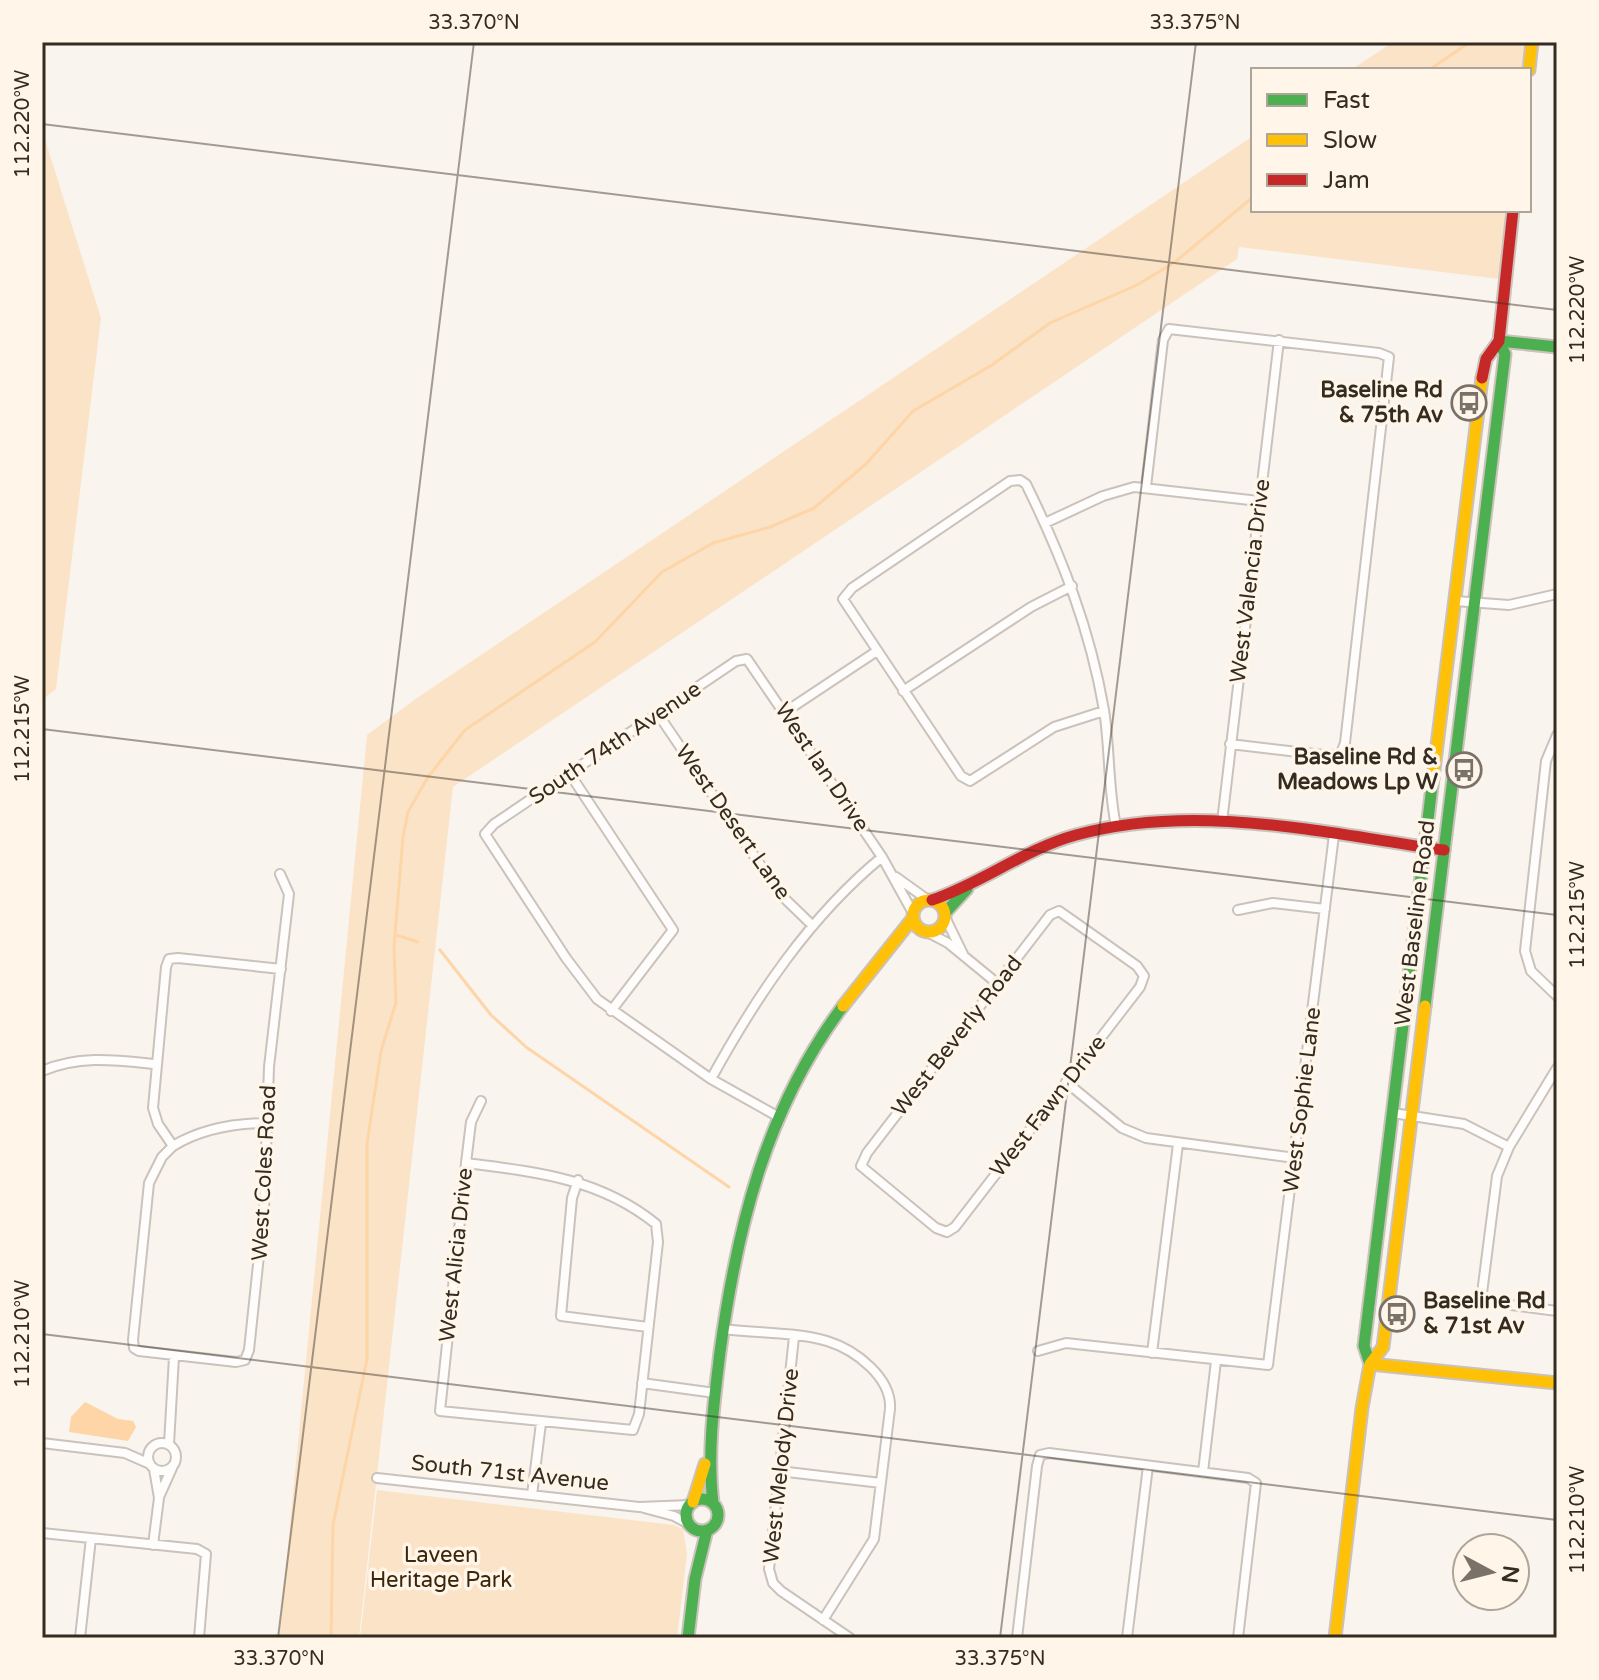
<svg xmlns="http://www.w3.org/2000/svg" width="1599" height="1680" font-family="'Varela Round',sans-serif">
	<style>
		.green { fill: #fbe3c8 }
		.water { fill: #fdd5a7 }
		.lines { fill: none; stroke-linecap: round; stroke-linejoin: round }
		.stream { stroke: #fdd5a7; stroke-width: 3 }
		.street-casing { stroke: #cac2bb; stroke-width: 12 }
		.fast-casing { stroke: #cac2bb; stroke-width: 15 }
		.slow-casing { stroke: #cac2bb; stroke-width: 15 }
		.jam-casing { stroke: #cac2bb; stroke-width: 15 }
		.street { stroke: #fefdfc; stroke-width: 8 }
		.fast { stroke: #4caf50; stroke-width: 11 }
		.slow { stroke: #ffc107; stroke-width: 11 }
		.jam { stroke: #c62828; stroke-width: 11 }
		.ticks { fill: none; stroke: #352c21; stroke-width: 2; stroke-opacity: 0.45 }
		.labels { text-anchor: middle; dominant-baseline: central; stroke-width: 7; stroke-linejoin: round; paint-order: stroke }
		.poi-label { font-size: 22px; font-weight: bold; fill: #352c21; stroke: #fff5e9; text-anchor: end }
		.street-label { font-size: 22px; fill: #352c21; stroke: #fff5e9 }
		.park-label { font-size: 22px; fill: #3c260a; stroke: #fff5e9 }
		.neatline { fill: none; stroke: #352c21; stroke-width: 3 }
		.ticks-label { font-size: 20px; text-anchor: middle; fill: #352c21 }
	</style>
	<rect width="100%" height="100%" fill="#faf4ee"/>
	<path class="green" d="M 1393,42 L 1542,42 L 1525,54 L 1523,70 L 1351,70 Z
		M 42,130 L 101,318 L 56,689 L 42,700 Z
		M 1253,136 L 1253,210 L 1507,210 L 1499,279 L 1239,247 L 1237,259 L 453,787 L 359,1638 L 279,1638 L 367,735 L 417,698 Z
		M 377,1490 L 674,1525 L 683,1529 L 687,1554 L 677,1638 L 360,1638 Z"/>
	<path class="water" d="M 85,1402 L 118,1419 L 133,1421 L 136,1427 L 128,1441 L 69,1432 L 71,1417 Z"/>
	<g class="lines">
		<path class="stream" d="M 1429,70 L 1470,42
			M 396,935 L 418,942
			M 440,950 L 491,1015 L 526,1047 L 729,1187
			M 331,1638 L 333,1525 L 367,1359 L 367,1144 L 381,1051 L 396,1003 L 394,947 L 403,837 L 408,812 L 428,777 L 465,730 L 595,642 L 662,572 L 713,543 L 770,527 L 814,508 L 866,464 L 913,411 L 992,365 L 1050,323 L 1137,285 L 1175,262 L 1253,197"/>
		<defs>
			<path id="street" d="M 1146,487 L 1163,340 L 1169,329 L 1379,353 L 1389,357 L 1345,743 L 1341,753 L 1332,756 L 1230,744
				M 1045,523 L 1103,496 L 1134,487 L 1259,501
				M 1455,601 L 1509,605 L 1557,594
				M 903,691 L 1031,607 L 1072,586
				M 1104,711 L 1054,727 L 970,781 L 961,776 L 843,599 L 852,588 L 1010,481 L 1020,480 L 1026,484 C 1062,557 1090,629 1104,710 C 1110,748 1108,788 1116,826
				M 785,712 L 877,651
				M 658,714 L 780,894 L 813,926
				M 1557,735 L 1546,761 L 1525,951 L 1531,971 L 1557,996
				M 570,774 L 673,930 L 611,1011
				M 1222,822 L 1279,340
				M 280,874 L 289,894 L 269,1067 L 264,1208 L 249,1350 L 245,1360 L 236,1362 L 139,1351 L 134,1348 L 133,1340 L 149,1183 L 162,1157 L 173,1146 L 158,1124 L 153,1108 L 166,967 L 169,959 L 178,958 L 281,969
				M 896,877 L 928,900
				M 1238,910 L 1273,903 L 1325,909
				M 1059,911 L 1137,966 L 1144,976 L 1140,987 L 955,1227 L 947,1232 L 936,1228 L 861,1166 L 867,1153 L 1050,915 Z
				M 945,917 L 963,954
				M 927,932 L 948,943 L 998,984
				M 1557,1068 L 1509,1147 L 1497,1176 L 1481,1301 L 1557,1311
				M 42,1071 C 80,1055 115,1060 154,1064
				M 711,1079 C 756,997 809,917 882,857
				M 1066,1082 L 1122,1128 L 1146,1138 L 1295,1158
				M 1393,1113 L 1464,1124 L 1509,1147
				M 777,1116 L 711,1079 L 597,999 L 566,958 L 485,834 L 494,824 L 736,661 L 747,659 L 882,857 L 913,913
				M 173,1146 C 201,1129 236,1123 269,1123
				M 466,1163 C 536,1172 599,1178 656,1224 L 658,1242 L 639,1414 L 633,1430 L 440,1411 L 466,1163 L 471,1122 L 481,1101
				M 578,1180 L 572,1198 L 561,1316 L 648,1327
				M 723,1329 C 756,1333 796,1332 827,1341 C 856,1350 892,1378 890,1409 L 874,1539 L 823,1620
				M 794,1337 L 769,1569 L 773,1583 L 781,1591 L 850,1638
				M 1038,1351 L 1066,1343 L 1268,1365 L 1334,835
				M 1152,1353 L 1178,1144
				M 642,1383 L 715,1393
				M148 1457a14 14 0 1 1 28 0a14 14 0 1 1-28 0Z
				M 42,1443 L 125,1453 L 150,1464
				M 169,1444 L 174,1357
				M 779,1471 L 881,1483
				M 1203,1472 L 1216,1361
				M 377,1478 L 639,1507 L 690,1505
				M 532,1495 L 541,1423
				M 159,1497 L 172,1468
				M 644,1508 L 674,1516 L 689,1524
				M 42,1533 L 197,1549 L 206,1554 L 199,1638
				M 153,1545 L 159,1498 L 154,1469
				M 80,1638 L 91,1538
				M 1017,1638 L 1037,1466 L 1040,1455 L 1049,1453 L 1248,1478 L 1256,1483 L 1238,1638
				M 1127,1638 L 1148,1466"/>
			<path id="fast" d="M 1499,341 L 1557,347
				M 945,913 L 967,889
				M 1425,1006 L 1505,354 L 1499,341
				M 1370,1364 L 1364,1346 L 1433,778
				M686 1515a16 16 0 1 1 32 0a16 16 0 1 1-32 0Z
				M 713,1503 C 707,1452 714,1402 720,1352 C 737,1227 766,1109 843,1006
				M 688,1638 L 695,1579 L 707,1530"/>
			<path id="slow" d="M 1529,70 L 1532,42
				M 1433,778 L 1482,378
				M913 916a16 16 0 1 1 32 0a16 16 0 1 1-32 0Z
				M 843,1006 L 913,918
				M 1370,1364 L 1557,1383
				M 693,1502 L 705,1464
				M 1335,1638 L 1362,1408 L 1370,1364 L 1383,1347 L 1425,1006"/>
			<path id="jam" d="M 1482,378 L 1486,359 L 1499,341 L 1513,210
				M 932,900 C 982,883 1025,849 1076,835 C 1196,802 1324,833 1444,850"/>
		</defs>
		<use href="#street" class="street-casing"/>
		<use href="#fast" class="fast-casing"/>
		<use href="#slow" class="slow-casing"/>
		<use href="#jam" class="jam-casing"/>
		<use href="#street" class="street"/>
		<use href="#fast" class="fast"/>
		<use href="#slow" class="slow"/>
		<use href="#jam" class="jam"/>
	</g>
	<path class="ticks" d="M 42,124 L 1557,310M 42,729 L 1557,915M 42,1334 L 1557,1520M 278,1638 L 474,42M 1000,1638 L 1196,42"/>
	<defs>
		<symbol id="bus-ring" viewBox="-11 -11 22 22"><circle r="9.5" fill="#fff5e9" stroke="#7a7269" stroke-width="1.5"/><path d="M-5-6H5V4H4V6H2V4H-2V6H-4V4H-5ZM-3.5-4V0h7V-4ZM-3.5 1.2v1.5H-2V1.2ZM2 1.2v1.5H3.5V1.2Z" fill="#7a7269"/></symbol>
	</defs>
	<g fill-rule="evenodd">
		<use href="#bus-ring" x="1449" y="383" width="40" height="40"/>
		<use href="#bus-ring" x="1444" y="750" width="40" height="40"/>
		<use href="#bus-ring" x="1377" y="1294" width="40" height="40"/>
	</g>
	<g class="labels">
		<g class="poi-label">
			<text x="1443" y="390">Baseline Rd<tspan x="1443" dy="25">&amp; 75th Av</tspan></text>
			<text x="1438" y="757">Baseline Rd &amp;<tspan x="1438" dy="25">Meadows Lp W</tspan></text>
			<text x="1423" y="1301" text-anchor="start">Baseline Rd<tspan x="1423" dy="25">&amp; 71st Av</tspan></text>
		</g>
		<g class="street-label">
			<text transform="translate(1250 581) rotate(-83)">West Valencia Drive</text>
			<text transform="translate(615 743) rotate(-34)">South 74th Avenue</text>
			<text transform="translate(822 767) rotate(56)">West Ian Drive</text>
			<text transform="translate(733 822) rotate(55)">West Desert Lane</text>
			<text transform="translate(1415 923) rotate(-83)">West Baseline Road</text>
			<text transform="translate(957 1036) rotate(-52)">West Beverly Road</text>
			<text transform="translate(1302 1100) rotate(-83)">West Sophie Lane</text>
			<text transform="translate(1048 1106) rotate(-52)">West Fawn Drive</text>
			<text transform="translate(264 1173) rotate(-87)">West Coles Road</text>
			<text transform="translate(456 1255) rotate(-84)">West Alicia Drive</text>
			<text transform="translate(781 1466) rotate(-84)">West Melody Drive</text>
			<text transform="translate(510 1473) rotate(6)">South 71st Avenue</text>
		</g>
		<g class="park-label">
			<text x="441" y="1555">Laveen<tspan x="441" dy="25">Heritage Park</tspan></text>
		</g>
	</g>
	<rect width="1599" height="1680" fill="none" stroke="#fff5e9" stroke-width="88"/>
	<rect x="1251" y="68" width="280" height="144" fill="#fff5e9" stroke="#aea599" stroke-width="2"/>
	<rect x="1267" y="94" width="40" height="12" fill="#4caf50" stroke="#aea599" stroke-width="2"/>
	<text x="1323" y="108" font-size="24" fill="#352c21">Fast</text>
	<rect x="1267" y="134" width="40" height="12" fill="#ffc107" stroke="#aea599" stroke-width="2"/>
	<text x="1323" y="148" font-size="24" fill="#352c21">Slow</text>
	<rect x="1267" y="174" width="40" height="12" fill="#c62828" stroke="#aea599" stroke-width="2"/>
	<text x="1323" y="188" font-size="24" fill="#352c21">Jam</text>
	<g transform="translate(1491 1572) rotate(97)"><circle r="38" fill="#fff5e9" stroke="#aea599" stroke-width="2"/>
	<path d="M0-6L14 30L0 20L-14 30Z" fill="#7a7269"/>
	<text y="-12" font-size="22" font-weight="bold" text-anchor="middle" fill="#352c21">N</text>
	</g>
	<rect x="44" y="44" width="1511" height="1592" class="neatline"/>
	<g class="ticks-label">
		<text x="474" y="29">33.370°N</text>
		<text x="1195" y="29">33.375°N</text>
		<text transform="translate(22 124) rotate(-90)" y="7">112.220°W</text>
		<text transform="translate(1577 310) rotate(-90)" y="7">112.220°W</text>
		<text transform="translate(22 729) rotate(-90)" y="7">112.215°W</text>
		<text transform="translate(1577 915) rotate(-90)" y="7">112.215°W</text>
		<text transform="translate(22 1334) rotate(-90)" y="7">112.210°W</text>
		<text transform="translate(1577 1520) rotate(-90)" y="7">112.210°W</text>
		<text x="279" y="1665">33.370°N</text>
		<text x="1000" y="1665">33.375°N</text>
	</g>
</svg>
